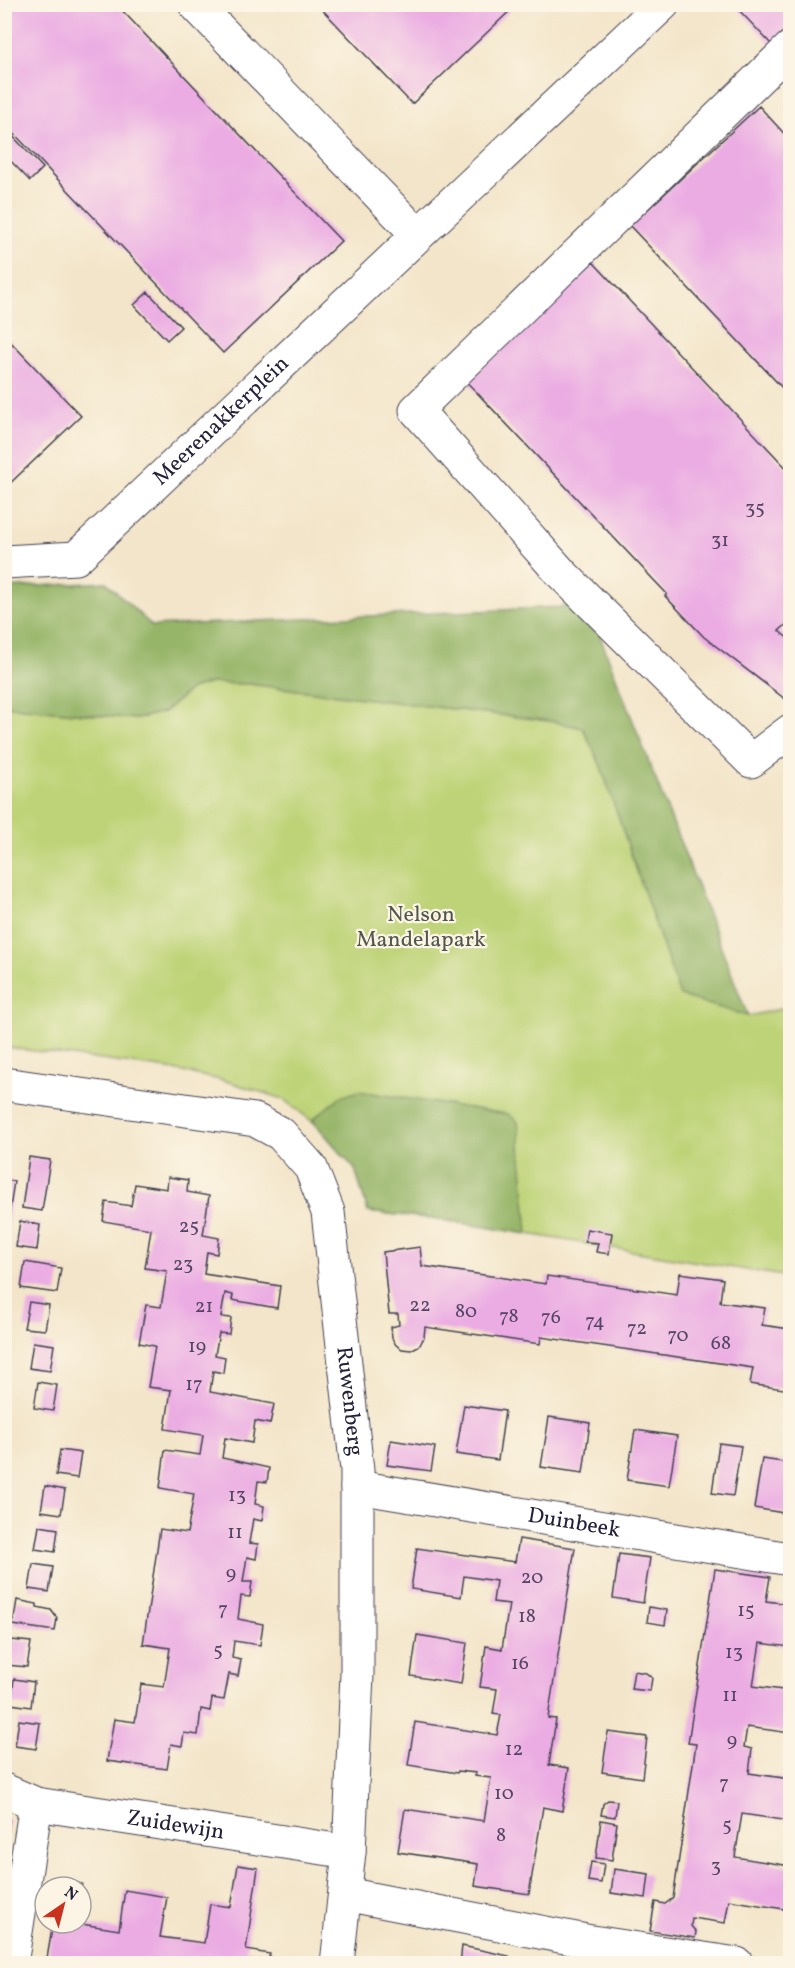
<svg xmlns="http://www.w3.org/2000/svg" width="795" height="1968" font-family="Vollkorn,serif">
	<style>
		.green { fill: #bed377; stroke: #707a59; stroke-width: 1.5 }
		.forest { fill: #96b568; stroke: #5c6c52; stroke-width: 1.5 }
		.building { fill: #ebace3 }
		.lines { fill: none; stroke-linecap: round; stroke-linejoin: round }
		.minor-casing { stroke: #413f50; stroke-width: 35 }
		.minor { stroke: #fff; stroke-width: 33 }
		.labels { text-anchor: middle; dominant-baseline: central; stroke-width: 4.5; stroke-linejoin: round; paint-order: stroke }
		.number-label { font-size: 20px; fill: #544465 }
		.street-label { font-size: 22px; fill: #22223b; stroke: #fcf5e5 }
		.park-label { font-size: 22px; fill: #51574d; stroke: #fcf5e5 }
	</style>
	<rect width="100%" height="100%" fill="#fcf5e5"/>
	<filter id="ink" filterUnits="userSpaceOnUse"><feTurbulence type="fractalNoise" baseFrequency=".0167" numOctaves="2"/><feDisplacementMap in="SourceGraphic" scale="12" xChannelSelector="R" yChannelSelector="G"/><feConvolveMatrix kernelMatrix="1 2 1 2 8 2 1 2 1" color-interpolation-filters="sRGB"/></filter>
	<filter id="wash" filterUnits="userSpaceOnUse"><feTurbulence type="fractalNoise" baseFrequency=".008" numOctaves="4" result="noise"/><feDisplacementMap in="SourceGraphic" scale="24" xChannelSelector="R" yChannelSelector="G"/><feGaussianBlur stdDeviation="1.35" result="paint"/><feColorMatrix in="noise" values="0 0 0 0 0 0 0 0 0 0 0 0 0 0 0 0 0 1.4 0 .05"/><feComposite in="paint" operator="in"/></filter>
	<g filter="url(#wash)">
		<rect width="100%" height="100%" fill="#f3e5c9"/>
		<path class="green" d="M 211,683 L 249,684 L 550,721 L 583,728 L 600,764 L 748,1016 L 790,1007 L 790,1277 L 430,1218 L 368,1212 L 355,1169 L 318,1126 L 283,1099 L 226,1081 L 169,1069 L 5,1047 L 5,706 L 136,719 L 164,712 L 191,689 Z"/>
		<path class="forest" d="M 106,582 L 152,626 L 584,606 L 592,616 L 748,1016 L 680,996 L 600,764 L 583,728 L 550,721 L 249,684 L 211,683 L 191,689 L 164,712 L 136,719 L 5,706 L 5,588 Z
			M 359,1091 L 508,1114 L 518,1122 L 528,1234 L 430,1218 L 368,1212 L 355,1169 L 312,1120 L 340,1097 Z"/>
		<g id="blocks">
			<path class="building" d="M 4,4 L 116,4 L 341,241 L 223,353 L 4,123 Z
				M 317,4 L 517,4 L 412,104 Z
				M 738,4 L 790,4 L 790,25 L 771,44 L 736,7 Z
				M 759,106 L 790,140 L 790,396 L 630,226 Z
				M 4,127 L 43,168 L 30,181 L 4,154 Z
				M 593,262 L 790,472 L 790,621 L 779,631 L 790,640 L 790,692 L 785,699 L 704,637 L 665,596 L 667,594 L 466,381 Z
				M 148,292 L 181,327 L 167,340 L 134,305 Z
				M 4,335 L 81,416 L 4,489 Z
				M 29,1157 L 50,1160 L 42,1211 L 22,1208 Z
				M 168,1177 L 188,1180 L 187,1192 L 209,1196 L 203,1235 L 219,1238 L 217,1254 L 207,1252 L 204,1274 L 280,1286 L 277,1308 L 232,1300 L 233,1295 L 225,1293 L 221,1317 L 231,1318 L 229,1334 L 219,1333 L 215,1355 L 225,1357 L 223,1373 L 213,1371 L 210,1392 L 274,1404 L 270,1424 L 255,1421 L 252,1443 L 225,1438 L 222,1458 L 269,1468 L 267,1482 L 258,1481 L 255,1504 L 264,1506 L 262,1521 L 253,1519 L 249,1543 L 258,1544 L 256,1559 L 247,1557 L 243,1582 L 252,1582 L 250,1597 L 241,1596 L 238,1619 L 263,1624 L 260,1645 L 234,1641 L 232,1658 L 241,1660 L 238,1676 L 229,1674 L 224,1700 L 212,1698 L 210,1711 L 201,1709 L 198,1735 L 184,1733 L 182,1746 L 171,1744 L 167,1769 L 107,1761 L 114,1719 L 135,1722 L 141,1684 L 164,1687 L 170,1648 L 143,1644 L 160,1529 L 187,1533 L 194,1494 L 160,1488 L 165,1450 L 200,1455 L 203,1435 L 165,1429 L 171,1390 L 148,1387 L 155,1346 L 139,1343 L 146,1305 L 161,1307 L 167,1271 L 145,1268 L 151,1229 L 103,1221 L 106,1202 L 131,1206 L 135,1184 L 167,1189 Z
				M 4,1180 L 14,1181 L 6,1237 L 4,1237 Z
				M 20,1221 L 40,1225 L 37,1250 L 16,1247 Z
				M 587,1229 L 612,1233 L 609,1254 L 596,1252 L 598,1243 L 585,1242 Z
				M 420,1247 L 422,1266 L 546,1284 L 547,1276 L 677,1295 L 680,1273 L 723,1279 L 720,1302 L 765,1308 L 762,1325 L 790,1329 L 790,1390 L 750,1384 L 753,1368 L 541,1337 L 540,1344 L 425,1327 L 424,1337 L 420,1345 L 411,1350 L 402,1349 L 396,1345 L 392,1338 L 391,1327 L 399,1325 L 398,1314 L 389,1314 L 383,1252 Z
				M 25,1262 L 61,1268 L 57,1293 L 21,1288 Z
				M 29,1302 L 49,1305 L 45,1330 L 24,1328 Z
				M 33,1342 L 54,1345 L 50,1371 L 29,1368 Z
				M 38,1382 L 57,1385 L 53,1411 L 34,1408 Z
				M 464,1405 L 505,1411 L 498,1460 L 456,1454 Z
				M 549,1417 L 590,1423 L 583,1473 L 541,1467 Z
				M 635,1430 L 677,1436 L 669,1486 L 627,1480 Z
				M 391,1440 L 435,1447 L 431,1471 L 387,1465 Z
				M 719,1443 L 741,1446 L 733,1496 L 712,1493 Z
				M 60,1450 L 81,1453 L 77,1478 L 56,1475 Z
				M 762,1459 L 790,1463 L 790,1514 L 754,1508 Z
				M 45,1486 L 65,1490 L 61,1514 L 41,1511 Z
				M 39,1526 L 58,1529 L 55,1552 L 35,1549 Z
				M 519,1539 L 575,1548 L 548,1718 L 556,1719 L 549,1765 L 569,1768 L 562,1811 L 543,1807 L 529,1894 L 475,1886 L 478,1864 L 398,1852 L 405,1809 L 484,1821 L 491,1778 L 475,1776 L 476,1773 L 458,1771 L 457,1773 L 408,1765 L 415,1722 L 497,1735 L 501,1715 L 493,1714 L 497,1689 L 480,1687 L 486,1646 L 502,1649 L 509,1604 L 493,1602 L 496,1581 L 464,1576 L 461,1597 L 411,1589 L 417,1548 L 515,1562 Z
				M 619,1554 L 650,1558 L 643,1603 L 613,1598 Z
				M 33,1564 L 53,1567 L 49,1592 L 29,1589 Z
				M 715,1569 L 770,1577 L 766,1601 L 790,1604 L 790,1647 L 760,1643 L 753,1686 L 790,1691 L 790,1733 L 747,1727 L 744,1747 L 752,1749 L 749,1773 L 790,1779 L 790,1821 L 742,1814 L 735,1857 L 790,1866 L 790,1910 L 729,1900 L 725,1923 L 692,1918 L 691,1926 L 696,1932 L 695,1938 L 650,1931 L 655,1902 L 665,1904 L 673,1898 L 696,1744 L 688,1743 Z
				M 17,1600 L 37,1604 L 37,1607 L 51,1610 L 57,1618 L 55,1631 L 13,1625 Z
				M 649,1607 L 667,1610 L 665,1625 L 647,1622 Z
				M 417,1635 L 467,1643 L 461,1684 L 411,1676 Z
				M 11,1640 L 31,1642 L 27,1667 L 7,1665 Z
				M 634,1671 L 646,1673 L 652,1678 L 650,1691 L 631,1689 Z
				M 14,1679 L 34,1682 L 31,1707 L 11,1704 Z
				M 19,1720 L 40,1723 L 36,1749 L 15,1746 Z
				M 608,1732 L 647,1737 L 642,1778 L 602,1772 Z
				M 608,1800 L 617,1801 L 615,1817 L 601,1815 L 603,1804 Z
				M 4,1819 L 9,1820 L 6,1841 L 4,1841 Z
				M 601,1820 L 617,1823 L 612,1860 L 596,1858 Z
				M 591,1862 L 604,1864 L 601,1883 L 588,1881 Z
				M 238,1865 L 258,1868 L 246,1950 L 270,1954 L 269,1957 L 292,1961 L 291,1964 L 46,1964 L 53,1923 L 75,1923 L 119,1930 L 125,1890 L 167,1897 L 160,1937 L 204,1943 L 210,1904 L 231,1907 Z
				M 614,1869 L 649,1874 L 646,1898 L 611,1893 Z
				M 59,1880 L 82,1884 L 81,1887 L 58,1887 Z
				M 462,1946 L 509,1956 L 508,1964 L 460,1964 Z"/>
		</g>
	</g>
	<g filter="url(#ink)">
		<use href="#blocks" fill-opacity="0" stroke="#413f50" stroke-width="1.5"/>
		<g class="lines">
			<defs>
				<g id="minor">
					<path d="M 195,4 L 418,235"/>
					<path d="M 790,48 L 416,410 L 561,573 L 751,761 L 790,731"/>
					<path id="s1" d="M 4,562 L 76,558 L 663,4"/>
					<path id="s2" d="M 4,1084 L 255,1120 L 281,1134 L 311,1168 L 328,1212 L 357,1470 L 357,1674 L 349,1852 L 337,1964"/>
					<path id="s3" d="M 357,1487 L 790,1559"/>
					<path id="s4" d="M 4,1790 L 36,1804 L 349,1852"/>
					<path d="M 345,1894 L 586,1941 L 737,1964"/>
					<path d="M 11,1964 L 36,1804"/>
				</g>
			</defs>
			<use href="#minor" class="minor-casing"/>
			<use href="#minor" class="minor"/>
		</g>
	</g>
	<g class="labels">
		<g class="number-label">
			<text x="755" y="509">35</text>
			<text x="720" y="541">31</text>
			<text x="189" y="1227">25</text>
			<text x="183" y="1265">23</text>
			<text x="420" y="1306">22</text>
			<text x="204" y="1307">21</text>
			<text x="466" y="1312">80</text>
			<text x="509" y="1317">78</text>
			<text x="551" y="1318">76</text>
			<text x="595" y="1322">74</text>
			<text x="637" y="1329">72</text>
			<text x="678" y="1336">70</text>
			<text x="721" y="1344">68</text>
			<text x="197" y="1347">19</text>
			<text x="194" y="1385">17</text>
			<text x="237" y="1496">13</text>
			<text x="235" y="1533">11</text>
			<text x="231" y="1574">9</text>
			<text x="532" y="1578">20</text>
			<text x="223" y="1610">7</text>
			<text x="746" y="1611">15</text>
			<text x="527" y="1617">18</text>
			<text x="218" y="1651">5</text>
			<text x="734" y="1653">13</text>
			<text x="520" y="1664">16</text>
			<text x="730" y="1696">11</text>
			<text x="732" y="1741">9</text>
			<text x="514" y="1750">12</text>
			<text x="724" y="1784">7</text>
			<text x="504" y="1794">10</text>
			<text x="727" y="1826">5</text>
			<text x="501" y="1836">8</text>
			<text x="716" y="1867">3</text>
		</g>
		<g class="street-label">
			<text stroke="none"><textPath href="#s1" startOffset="272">Meerenakkerplein</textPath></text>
			<text stroke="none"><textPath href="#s2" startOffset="566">Ruwenberg</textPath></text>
			<text stroke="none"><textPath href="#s3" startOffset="220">Duinbeek</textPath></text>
			<text stroke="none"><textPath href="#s4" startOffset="176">Zuidewijn</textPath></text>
		</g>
		<g class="park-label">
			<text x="421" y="915">Nelson<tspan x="421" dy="25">Mandelapark</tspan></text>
		</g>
	</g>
	<rect width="795" height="1968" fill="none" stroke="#fcf5e5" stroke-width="24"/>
	<g transform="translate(63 1905) rotate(35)"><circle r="28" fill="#fcf5e5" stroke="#a5a1a1" stroke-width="1.5"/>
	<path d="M0-4.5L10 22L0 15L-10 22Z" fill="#c8321e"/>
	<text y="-9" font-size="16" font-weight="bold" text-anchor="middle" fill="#22223b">N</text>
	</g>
</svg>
